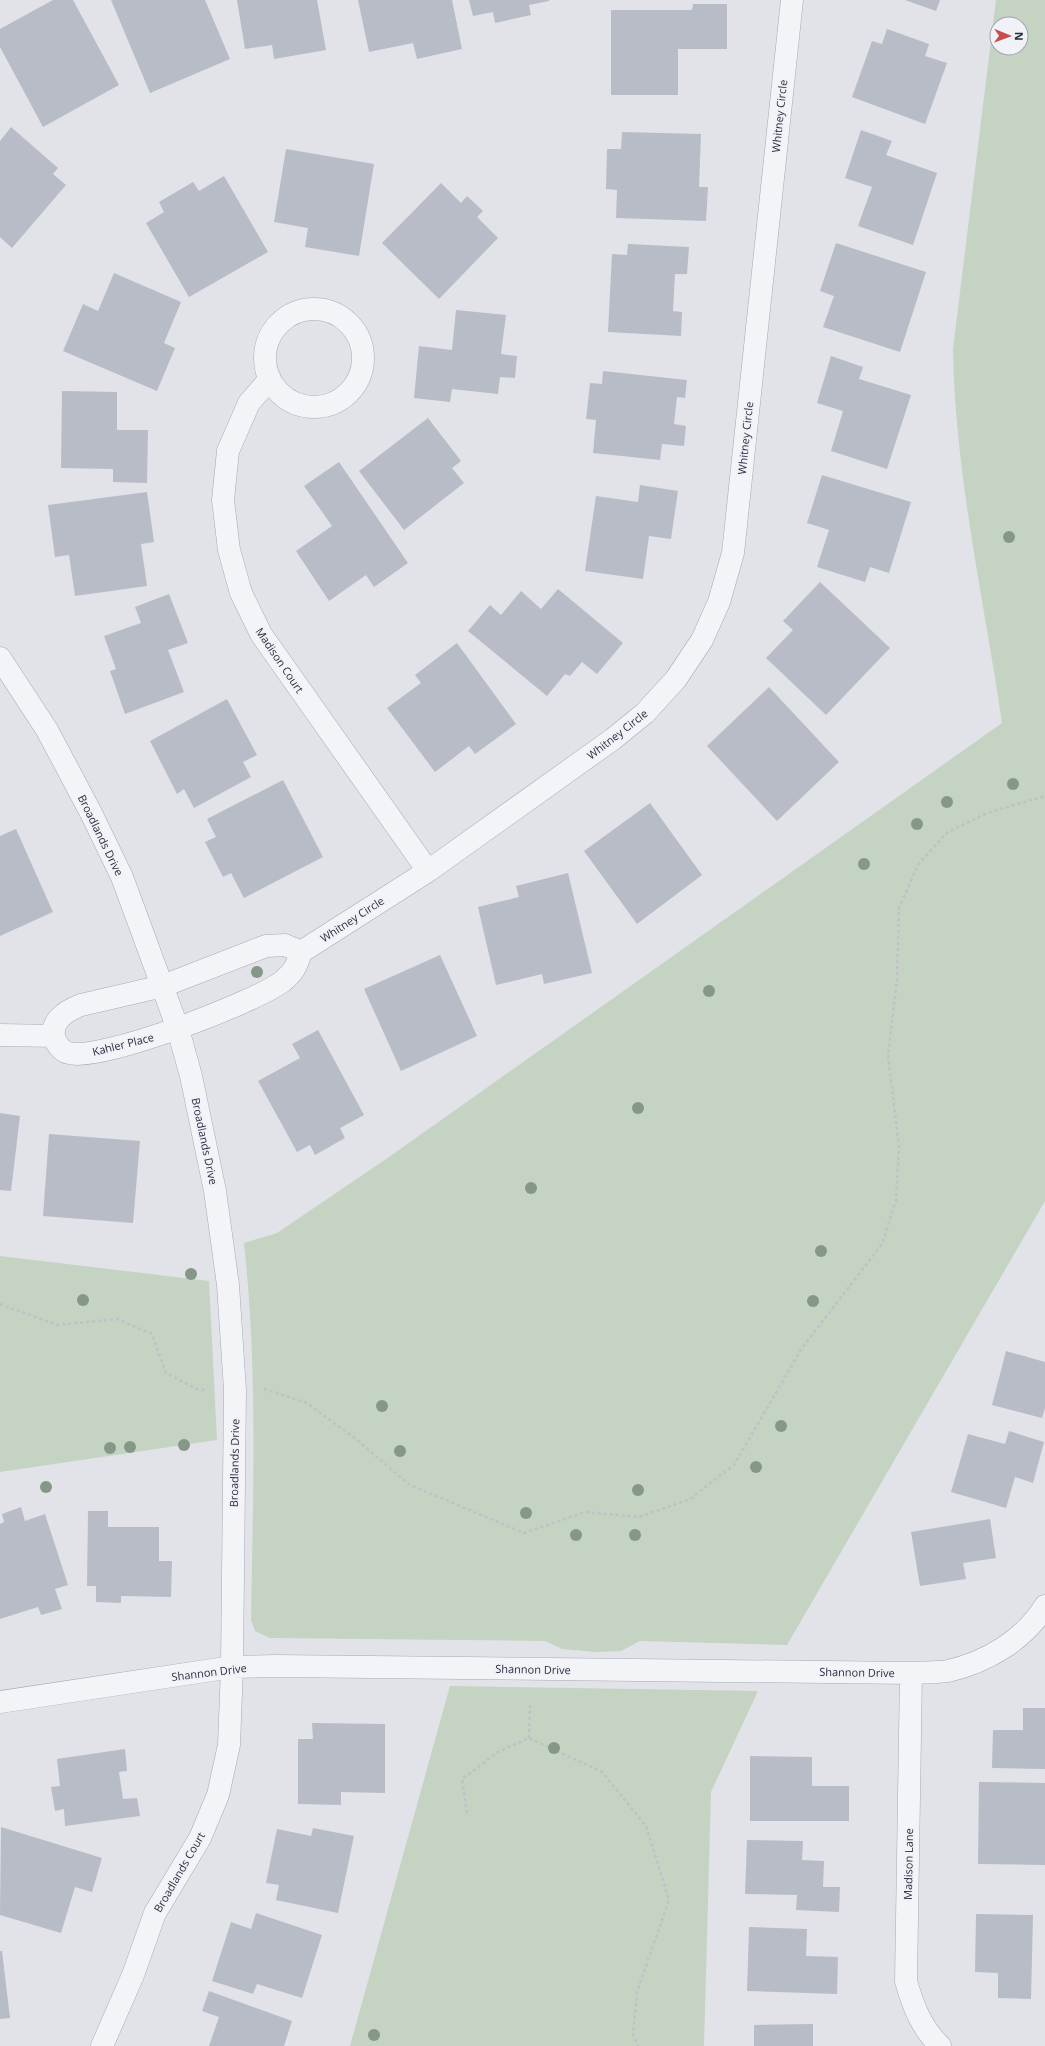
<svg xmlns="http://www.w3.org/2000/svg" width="1045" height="2046" font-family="'Open Sans',sans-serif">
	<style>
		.green { fill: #c4d3c2; fill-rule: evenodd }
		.building { fill: #b8bcc6 }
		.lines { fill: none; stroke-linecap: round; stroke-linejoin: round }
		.street-casing { stroke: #a6a9b3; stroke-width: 23 }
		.path { stroke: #bfc1c7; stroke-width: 2.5; stroke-dasharray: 3 3; stroke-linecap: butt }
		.street { stroke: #f3f4f7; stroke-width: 22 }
		.tree { fill: #859888 }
		.labels { text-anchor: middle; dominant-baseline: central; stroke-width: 3.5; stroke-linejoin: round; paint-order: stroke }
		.street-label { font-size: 11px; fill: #2a2f40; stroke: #f0f2f7 }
	</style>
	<rect width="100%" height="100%" fill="#e1e3e9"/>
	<path class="green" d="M 996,0 L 1045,0 L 1045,1201 L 787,1645 L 640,1641 L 621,1651 L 597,1652 L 562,1649 L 545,1641 L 270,1638 L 255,1631 L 251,1620 C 253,1493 258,1370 244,1243 L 277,1233 L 389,1157 L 1002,723 C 984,599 955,475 953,349 ZM 997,24 L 1021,24 L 1021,48 L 997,48 Z
		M 0,1256 L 209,1281 L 217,1440 L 0,1472 Z
		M 450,1686 L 758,1691 L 711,1792 L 704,2046 L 350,2046 Z"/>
	<path class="building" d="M 53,0 L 73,0 L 119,85 L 43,127 L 0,47 L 0,29 Z
		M 111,0 L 205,0 L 230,59 L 150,93 Z
		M 237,0 L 317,0 L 326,50 L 274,59 L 272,45 L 245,49 Z
		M 358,0 L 452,0 L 462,49 L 417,59 L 413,43 L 369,52 Z
		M 469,0 L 549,0 L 549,1 L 529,5 L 531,15 L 495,23 L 493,12 L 473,16 Z
		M 905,0 L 940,0 L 936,11 Z
		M 693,4 L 727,4 L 727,49 L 678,49 L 678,95 L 611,95 L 611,10 L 692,10 Z
		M 887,29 L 929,44 L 925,56 L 947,63 L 925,124 L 852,97 L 872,41 L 882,44 Z
		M 11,127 L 58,168 L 53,174 L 66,185 L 12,248 L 0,237 L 0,141 Z
		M 861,130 L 892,141 L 886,155 L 937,173 L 913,245 L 858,226 L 872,187 L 845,178 Z
		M 622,132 L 701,134 L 699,187 L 708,187 L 706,221 L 616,218 L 617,190 L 606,189 L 607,149 L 621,149 Z
		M 286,149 L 374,164 L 359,256 L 305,247 L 308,228 L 274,222 Z
		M 224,176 L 268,252 L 189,297 L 146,223 L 164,212 L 159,202 L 193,182 L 199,191 Z
		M 441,183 L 461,203 L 467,196 L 483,211 L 477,217 L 498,238 L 439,299 L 382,243 Z
		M 836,243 L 926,272 L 900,352 L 823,327 L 834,296 L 820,291 Z
		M 628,244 L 689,247 L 687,274 L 675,274 L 673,311 L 682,312 L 681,336 L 608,332 L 612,254 L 627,255 Z
		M 114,273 L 181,302 L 164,343 L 175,348 L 157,391 L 63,351 L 83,304 L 98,311 Z
		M 456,310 L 506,315 L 501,354 L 517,356 L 515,378 L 500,377 L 498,394 L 452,389 L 450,402 L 414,398 L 419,346 L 452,350 Z
		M 831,356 L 863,367 L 859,379 L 911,395 L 887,469 L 831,451 L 843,411 L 817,403 Z
		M 603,371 L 687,380 L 685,398 L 677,397 L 674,424 L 686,426 L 684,446 L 662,444 L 660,460 L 593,453 L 596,420 L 586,419 L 590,383 L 602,384 Z
		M 62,391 L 117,392 L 117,430 L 148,430 L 147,483 L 113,482 L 113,469 L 61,468 Z
		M 428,418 L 461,461 L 452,468 L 464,483 L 404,530 L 359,471 Z
		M 339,462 L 408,563 L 374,587 L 366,575 L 329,601 L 296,551 L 332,526 L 304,486 Z
		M 822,475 L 911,502 L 889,573 L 870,567 L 865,582 L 817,567 L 829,530 L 807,523 Z
		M 640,485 L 678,491 L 671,539 L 649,536 L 643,579 L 585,571 L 596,496 L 638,502 Z
		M 147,492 L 154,542 L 141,544 L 147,586 L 75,596 L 69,555 L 55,557 L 48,505 Z
		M 820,582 L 890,648 L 826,715 L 766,658 L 793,630 L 783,621 Z
		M 558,589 L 623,643 L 597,674 L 582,662 L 570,676 L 565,674 L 547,696 L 468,631 L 490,605 L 501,615 L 521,591 L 541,609 Z
		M 169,594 L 188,643 L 168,650 L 184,692 L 125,714 L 110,671 L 116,669 L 104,636 L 141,623 L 135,607 Z
		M 457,643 L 516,724 L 475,754 L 469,746 L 435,772 L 387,708 L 421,683 L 415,675 Z
		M 769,687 L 839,762 L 777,821 L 707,746 Z
		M 227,699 L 257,755 L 243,762 L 251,777 L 194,808 L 184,789 L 177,794 L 150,741 Z
		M 283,780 L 323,857 L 244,898 L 231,873 L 223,877 L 205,842 L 216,837 L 207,819 Z
		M 650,803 L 702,875 L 637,924 L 584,851 Z
		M 16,829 L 53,912 L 0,936 L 0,836 Z
		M 568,873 L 592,973 L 544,984 L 542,974 L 496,985 L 478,907 L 519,897 L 516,886 Z
		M 440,955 L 477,1036 L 401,1071 L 364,989 Z
		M 318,1030 L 364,1115 L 340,1128 L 345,1138 L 315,1155 L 310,1145 L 297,1152 L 258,1081 L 300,1058 L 292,1044 Z
		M 0,1113 L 20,1116 L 11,1191 L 0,1190 Z
		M 49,1134 L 140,1141 L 133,1223 L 43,1216 Z
		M 1006,1351 L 1045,1362 L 1045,1408 L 1042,1418 L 992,1405 Z
		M 1009,1431 L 1044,1442 L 1033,1483 L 1015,1477 L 1006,1508 L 951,1492 L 968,1434 L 1005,1444 Z
		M 21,1507 L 25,1521 L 45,1514 L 68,1585 L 55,1589 L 62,1609 L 41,1615 L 38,1607 L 0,1619 L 0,1524 L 4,1522 L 2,1514 Z
		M 88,1511 L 108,1511 L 108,1527 L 159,1527 L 159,1561 L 172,1561 L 171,1597 L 121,1596 L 121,1603 L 96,1602 L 96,1586 L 87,1586 Z
		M 990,1519 L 996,1558 L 963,1563 L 966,1579 L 920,1586 L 911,1532 Z
		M 1023,1708 L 1045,1708 L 1045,1769 L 992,1768 L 993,1730 L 1023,1730 Z
		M 312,1723 L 385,1724 L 385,1793 L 341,1792 L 341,1805 L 298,1804 L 298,1739 L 313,1739 Z
		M 125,1749 L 127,1771 L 119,1772 L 123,1799 L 137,1798 L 140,1816 L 65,1826 L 64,1809 L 55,1811 L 51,1787 L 60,1786 L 57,1759 Z
		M 750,1756 L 812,1757 L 812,1786 L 849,1786 L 849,1821 L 750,1821 Z
		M 979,1782 L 1045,1783 L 1045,1865 L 978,1864 Z
		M 1,1827 L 102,1858 L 92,1892 L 75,1887 L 61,1933 L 0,1915 Z
		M 313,1828 L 354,1836 L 338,1913 L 276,1900 L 279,1885 L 266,1883 L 277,1829 L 311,1836 Z
		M 747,1840 L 803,1841 L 802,1860 L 824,1861 L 823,1887 L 840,1887 L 839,1912 L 796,1910 L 797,1895 L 745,1894 Z
		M 256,1913 L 322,1935 L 302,1998 L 257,1984 L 253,1994 L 212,1981 L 231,1922 L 251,1929 Z
		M 976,1914 L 1033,1915 L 1031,1999 L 998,1998 L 998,1973 L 975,1972 Z
		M 749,1927 L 807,1929 L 806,1956 L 838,1957 L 837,1994 L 747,1991 Z
		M 0,1951 L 2,1951 L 10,2018 L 0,2019 Z
		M 209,1991 L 292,2021 L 284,2046 L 209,2046 L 219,2017 L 202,2011 Z
		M 813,2024 L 813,2046 L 754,2046 L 754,2025 Z"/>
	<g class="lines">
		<defs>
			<path id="street" d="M265 358a49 49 0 1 1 98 0a49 49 0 1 1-98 0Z
				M 270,379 L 249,403 L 228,451 L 223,500 L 229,550 L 241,593 L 261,634 L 428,871
				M 0,658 L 47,730 L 91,813 L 122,877 L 178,1029 L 191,1076 L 215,1191 L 228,1285 L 235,1390 L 232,1667 L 229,1745 L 218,1795 L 200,1838 L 155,1913 L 133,1975 L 102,2046
				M 301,952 L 285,945 L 266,946 L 163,986 L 81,1005 C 65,1011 47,1023 56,1042 C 59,1047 63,1052 69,1053 C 100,1062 256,1002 283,981 C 294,972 297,965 301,952 L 428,871 L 613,739 L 645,713 L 676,679 L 702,640 L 719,602 L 733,553 L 792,0
				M 0,1035 L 54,1036
				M 911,1673 L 906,1981 C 913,2006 921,2027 940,2046
				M 0,1702 L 232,1667 L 276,1666 L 911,1673 C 923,1672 936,1673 948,1671 C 987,1662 1024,1640 1045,1606"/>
		</defs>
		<use href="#street" class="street-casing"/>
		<path class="path" d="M 0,1304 L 57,1325 L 117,1319 L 152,1334 L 166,1373 L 197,1389 L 207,1390
			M 264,1389 L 307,1403 L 352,1436 L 410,1485 L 524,1533 L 585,1512 L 639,1517 L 690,1499 L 734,1465 L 802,1348 L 882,1244 L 896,1200 L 899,1147 L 888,1054 L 897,980 L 899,908 L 919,863 L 948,832 L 987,813 L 1045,796
			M 529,1738 L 530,1702
			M 467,1813 L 462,1779 L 498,1752 L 529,1738 L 602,1772 L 646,1826 L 669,1900 L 637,1992 L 633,2035 L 638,2046"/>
		<use href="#street" class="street"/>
	</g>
	<g class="tree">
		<circle cx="1009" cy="537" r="6"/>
		<circle cx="1013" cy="784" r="6"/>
		<circle cx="947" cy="802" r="6"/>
		<circle cx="917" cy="824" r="6"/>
		<circle cx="864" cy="864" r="6"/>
		<circle cx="257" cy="972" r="6"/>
		<circle cx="709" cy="991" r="6"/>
		<circle cx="638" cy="1108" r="6"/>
		<circle cx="531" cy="1188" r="6"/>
		<circle cx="821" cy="1251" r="6"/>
		<circle cx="191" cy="1274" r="6"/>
		<circle cx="83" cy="1300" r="6"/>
		<circle cx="813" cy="1301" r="6"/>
		<circle cx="382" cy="1406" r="6"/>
		<circle cx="781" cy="1426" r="6"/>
		<circle cx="184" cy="1445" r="6"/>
		<circle cx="130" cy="1447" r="6"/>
		<circle cx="110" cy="1448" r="6"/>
		<circle cx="400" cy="1451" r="6"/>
		<circle cx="756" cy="1467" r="6"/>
		<circle cx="46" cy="1487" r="6"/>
		<circle cx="638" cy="1490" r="6"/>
		<circle cx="526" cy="1513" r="6"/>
		<circle cx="576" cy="1535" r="6"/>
		<circle cx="635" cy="1535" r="6"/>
		<circle cx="554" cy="1748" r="6"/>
		<circle cx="374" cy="2035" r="6"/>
	</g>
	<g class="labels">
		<g class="street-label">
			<text transform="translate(779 116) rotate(-84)">Whitney Circle</text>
			<text transform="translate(745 438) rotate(-84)">Whitney Circle</text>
			<text transform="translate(280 660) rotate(56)">Madison Court</text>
			<text transform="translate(617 734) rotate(-38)">Whitney Circle</text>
			<text transform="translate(101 835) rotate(64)">Broadlands Drive</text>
			<text transform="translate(352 919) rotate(-33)">Whitney Circle</text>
			<text transform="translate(123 1044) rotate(-14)">Kahler Place</text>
			<text transform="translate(205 1141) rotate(78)">Broadlands Drive</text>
			<text transform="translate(234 1463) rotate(-89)">Broadlands Drive</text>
			<text transform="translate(533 1669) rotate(1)">Shannon Drive</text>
			<text transform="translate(209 1672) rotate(-7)">Shannon Drive</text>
			<text transform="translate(857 1672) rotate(1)">Shannon Drive</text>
			<text transform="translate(908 1864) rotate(-89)">Madison Lane</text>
			<text transform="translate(179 1872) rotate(-60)">Broadlands Court</text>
		</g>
	</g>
	<g transform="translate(1009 36) rotate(91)"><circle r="19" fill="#f0f2f7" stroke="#a1a4ae"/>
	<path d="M0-3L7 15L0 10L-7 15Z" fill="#ca4a4d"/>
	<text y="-6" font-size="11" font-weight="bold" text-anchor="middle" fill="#2a2f40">N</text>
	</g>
</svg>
